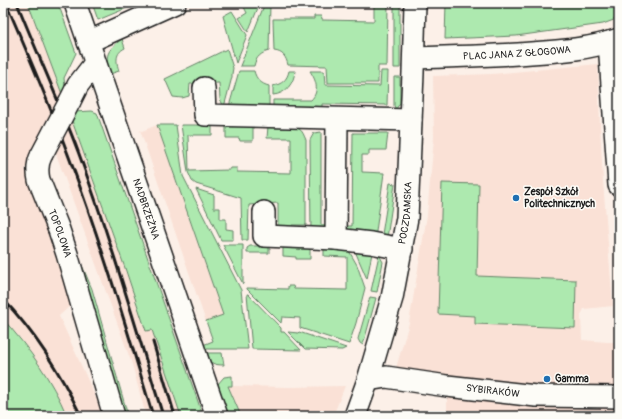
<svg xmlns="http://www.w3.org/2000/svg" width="622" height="419" font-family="Pangolin,sans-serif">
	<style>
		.built { fill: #fae1d6 }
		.green { fill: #ade9af; stroke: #648266 }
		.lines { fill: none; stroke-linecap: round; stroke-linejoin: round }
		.minor-casing { stroke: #1c1c1c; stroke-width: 24 }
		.minor { stroke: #fdfcf7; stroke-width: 21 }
		.rail { stroke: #1c1c1c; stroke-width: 3 }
		.minor-bridge-casing { stroke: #1c1c1c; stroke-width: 24; stroke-linecap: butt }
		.minor-bridge { stroke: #fdfcf7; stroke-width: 21 }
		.poi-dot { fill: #1f6fb2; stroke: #fdfcf7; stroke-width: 1.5 }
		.labels { text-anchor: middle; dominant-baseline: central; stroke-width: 3; stroke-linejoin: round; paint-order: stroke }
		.street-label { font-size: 10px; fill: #1c1c1c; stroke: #fdfcf7 }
		.poi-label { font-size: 10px; font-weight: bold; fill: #1c1c1c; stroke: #fdfcf7; text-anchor: start }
	</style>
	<rect width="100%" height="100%" fill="#fcf0e8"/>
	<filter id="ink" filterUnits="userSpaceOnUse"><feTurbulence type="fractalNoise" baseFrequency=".025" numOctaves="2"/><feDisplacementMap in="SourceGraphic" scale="8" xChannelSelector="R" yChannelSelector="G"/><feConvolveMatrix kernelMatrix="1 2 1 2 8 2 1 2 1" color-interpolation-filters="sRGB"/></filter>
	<g filter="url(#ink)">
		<path class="built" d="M 3,3 L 28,3 L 71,118 L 125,268 L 146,331 L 152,330 L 181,416 L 146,416 L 132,364 L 55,151 L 47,126 L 25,169 L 52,239 L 71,305 L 59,316 L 104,416 L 67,416 L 53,387 L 34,357 L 20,338 L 3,319 Z
			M 598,64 L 600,127 L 603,181 L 613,306 L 584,309 L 581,315 L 582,340 L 607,342 L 619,342 L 619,390 L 555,388 L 473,379 L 396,368 L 409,323 L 427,215 L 434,138 L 433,76 L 492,74 Z
			M 157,125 L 223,316 L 206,321 L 205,319 L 140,130 L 142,131 Z
			M 228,386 L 290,387 L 345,386 L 333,416 L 241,416 Z
			M 446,395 L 495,403 L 552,407 L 598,408 L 619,407 L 619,416 L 447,416 L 447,398 Z"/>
		<path class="green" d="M 28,3 L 58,3 L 76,53 L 64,78 L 65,87 L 62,94 Z
			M 92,3 L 139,3 L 98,20 Z
			M 248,3 L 260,3 L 248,32 L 239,18 L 247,13 L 243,5 Z
			M 265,3 L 270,3 L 269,51 C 261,53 256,57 254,66 L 240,66 Z
			M 374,3 L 388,3 L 387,66 L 378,66 L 378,83 L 328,83 L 327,66 L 288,65 C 286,57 283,52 274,51 L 273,19 L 314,19 L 314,16 L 321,16 L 322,20 L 374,21 Z
			M 394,3 L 400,3 L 400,68 L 394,68 Z
			M 446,3 L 619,3 L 619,18 L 603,24 L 516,36 L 445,39 Z
			M 232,11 L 247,35 L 236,63 L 223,16 Z
			M 122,39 L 125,48 C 115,53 116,61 119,71 L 110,74 C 104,56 107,50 122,39 Z
			M 227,49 L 233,68 L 232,74 L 232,77 L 224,107 L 220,99 L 219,83 L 190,84 L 189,96 L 182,98 L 173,97 L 165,79 Z
			M 239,71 L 254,71 C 256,79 261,84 269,86 L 269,112 L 228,110 Z
			M 289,71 L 295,71 C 294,83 286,94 273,95 L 273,86 C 282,84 287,80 289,71 Z
			M 310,71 L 324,71 L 325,85 L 380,86 L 381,71 L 388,71 L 387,105 L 322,104 L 322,112 L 273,112 L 273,100 L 311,100 C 320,91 316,80 310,71 Z
			M 394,77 L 400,77 L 400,103 L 396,109 L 394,106 Z
			M 92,111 L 97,113 L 203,416 L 181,416 L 152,330 L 146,331 L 125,268 L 71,118 L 74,112 Z
			M 157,125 L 176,125 L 183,176 L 241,290 L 248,349 L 204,349 L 203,345 L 213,341 L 206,321 L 223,315 Z
			M 181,125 L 212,125 L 212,135 L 188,135 L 189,171 L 230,170 L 231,168 L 237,168 L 237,172 L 291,173 L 291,138 L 267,138 L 268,126 C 276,126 292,124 299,129 C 303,131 304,136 306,140 L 306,225 L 292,225 L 291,234 L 278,226 L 278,203 L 249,205 L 248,240 L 242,240 L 241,198 L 196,184 L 192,181 L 188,172 Z
			M 226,125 L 253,125 L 253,141 L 240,141 L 239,138 L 226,138 Z
			M 321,132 L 321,225 L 331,225 L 331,234 L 311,233 L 310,140 L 314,133 Z
			M 353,133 L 388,133 L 386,150 L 369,150 L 369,155 L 362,155 L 362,172 L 384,173 L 375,239 L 350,237 L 342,226 L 352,226 Z
			M 390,183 L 395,184 L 387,238 L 381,241 Z
			M 442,183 L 479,184 L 477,276 L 576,280 L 575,328 L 475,324 L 475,316 L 438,314 Z
			M 196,189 L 214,195 L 214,208 L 220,208 L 220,219 L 226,219 L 226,229 L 233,230 L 233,240 L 221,240 Z
			M 73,244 L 92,289 L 128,416 L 122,416 Z
			M 223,245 L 243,245 L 243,284 Z
			M 250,246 L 269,246 L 269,253 L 247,253 L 247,248 Z
			M 283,246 L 310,247 L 310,259 L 296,259 L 296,257 L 283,256 Z
			M 324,248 L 349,251 L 357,265 L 365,288 L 356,323 L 349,344 L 300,328 L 300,318 L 282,317 L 281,323 L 247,289 L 247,288 L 288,289 L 288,286 L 293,286 L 294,289 L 347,290 L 347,257 L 324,256 Z
			M 355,251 L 372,253 L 367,279 Z
			M 379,255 L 383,262 L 377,292 L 371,291 Z
			M 247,294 L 248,294 L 281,328 L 281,332 L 284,332 L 301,350 L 252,349 Z
			M 370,297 L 376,298 L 363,345 L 360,343 L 358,339 Z
			M 3,319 C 29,348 52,380 67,416 L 3,416 Z
			M 288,332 L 298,333 L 299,332 L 346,348 L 342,350 L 305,349 Z
			M 205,353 L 222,353 L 224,365 C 213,365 209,363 205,353 Z
			M 232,376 L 232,386 L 228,386 L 241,416 L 228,416 L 217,385 L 224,377 Z"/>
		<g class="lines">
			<defs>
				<g id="minor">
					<path id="s1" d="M 75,3 L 217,416"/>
					<path d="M 88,42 L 175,3"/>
					<path d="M 609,42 L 619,185"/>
					<path id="s2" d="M 414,58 C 453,57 492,56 531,53 C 561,51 590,49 619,39"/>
					<path d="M 204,88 L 205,115 L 411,120"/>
					<path d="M 70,101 L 78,85 L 95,63"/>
					<path id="s3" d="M 41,156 C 37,164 37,171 39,180 L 59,230 L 67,254 L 114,416"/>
					<path d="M 264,212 L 264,236 L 336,239 L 371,243 L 402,249"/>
					<path d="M 336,239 L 337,119"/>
					<path id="s4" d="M 368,380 L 386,377 L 447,386 L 536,396 L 619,397"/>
					<path id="s5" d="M 355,416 L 368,380 L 392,298 L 407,218 L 413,73 L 415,3"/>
				</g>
			</defs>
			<use href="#minor" class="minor-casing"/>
			<use href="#minor" class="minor"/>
			<path class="rail" d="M 6,3 C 28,54 50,105 69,157 C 101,242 127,329 153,416
				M 17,3 C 37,53 60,103 79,154 C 111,240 136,328 163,416
				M 3,299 C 35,333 61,374 81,416
				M 153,342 L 175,416"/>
			<defs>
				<path id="minor-bridge" d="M 41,156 L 70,101"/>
			</defs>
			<use href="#minor-bridge" class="minor-bridge-casing"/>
			<use href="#minor-bridge" class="minor-bridge"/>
		</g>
	</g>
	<g class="poi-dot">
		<circle cx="516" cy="198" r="4"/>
		<circle cx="547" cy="379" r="4"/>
	</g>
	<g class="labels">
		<g class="street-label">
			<text stroke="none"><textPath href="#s2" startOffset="103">PLAC JANA Z GŁOGOWA</textPath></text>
			<text stroke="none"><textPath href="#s1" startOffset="218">NADBRZEŻNA</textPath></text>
			<text stroke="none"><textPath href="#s5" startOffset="210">POCZDAMSKA</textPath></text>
			<text stroke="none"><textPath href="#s3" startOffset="82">TOPOLOWA</textPath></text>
			<text stroke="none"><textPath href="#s4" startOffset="126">SYBIRAKÓW</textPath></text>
		</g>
		<g class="poi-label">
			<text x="524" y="192">Zespół Szkół<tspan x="524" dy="12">Politechnicznych</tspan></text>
			<text x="555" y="379">Gamma</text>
		</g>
	</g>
	<rect width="622" height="419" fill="none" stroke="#fdfcf7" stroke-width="16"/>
	<rect x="8" y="8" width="606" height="403" fill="none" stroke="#1c1c1c" stroke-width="1.5" filter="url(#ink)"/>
</svg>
